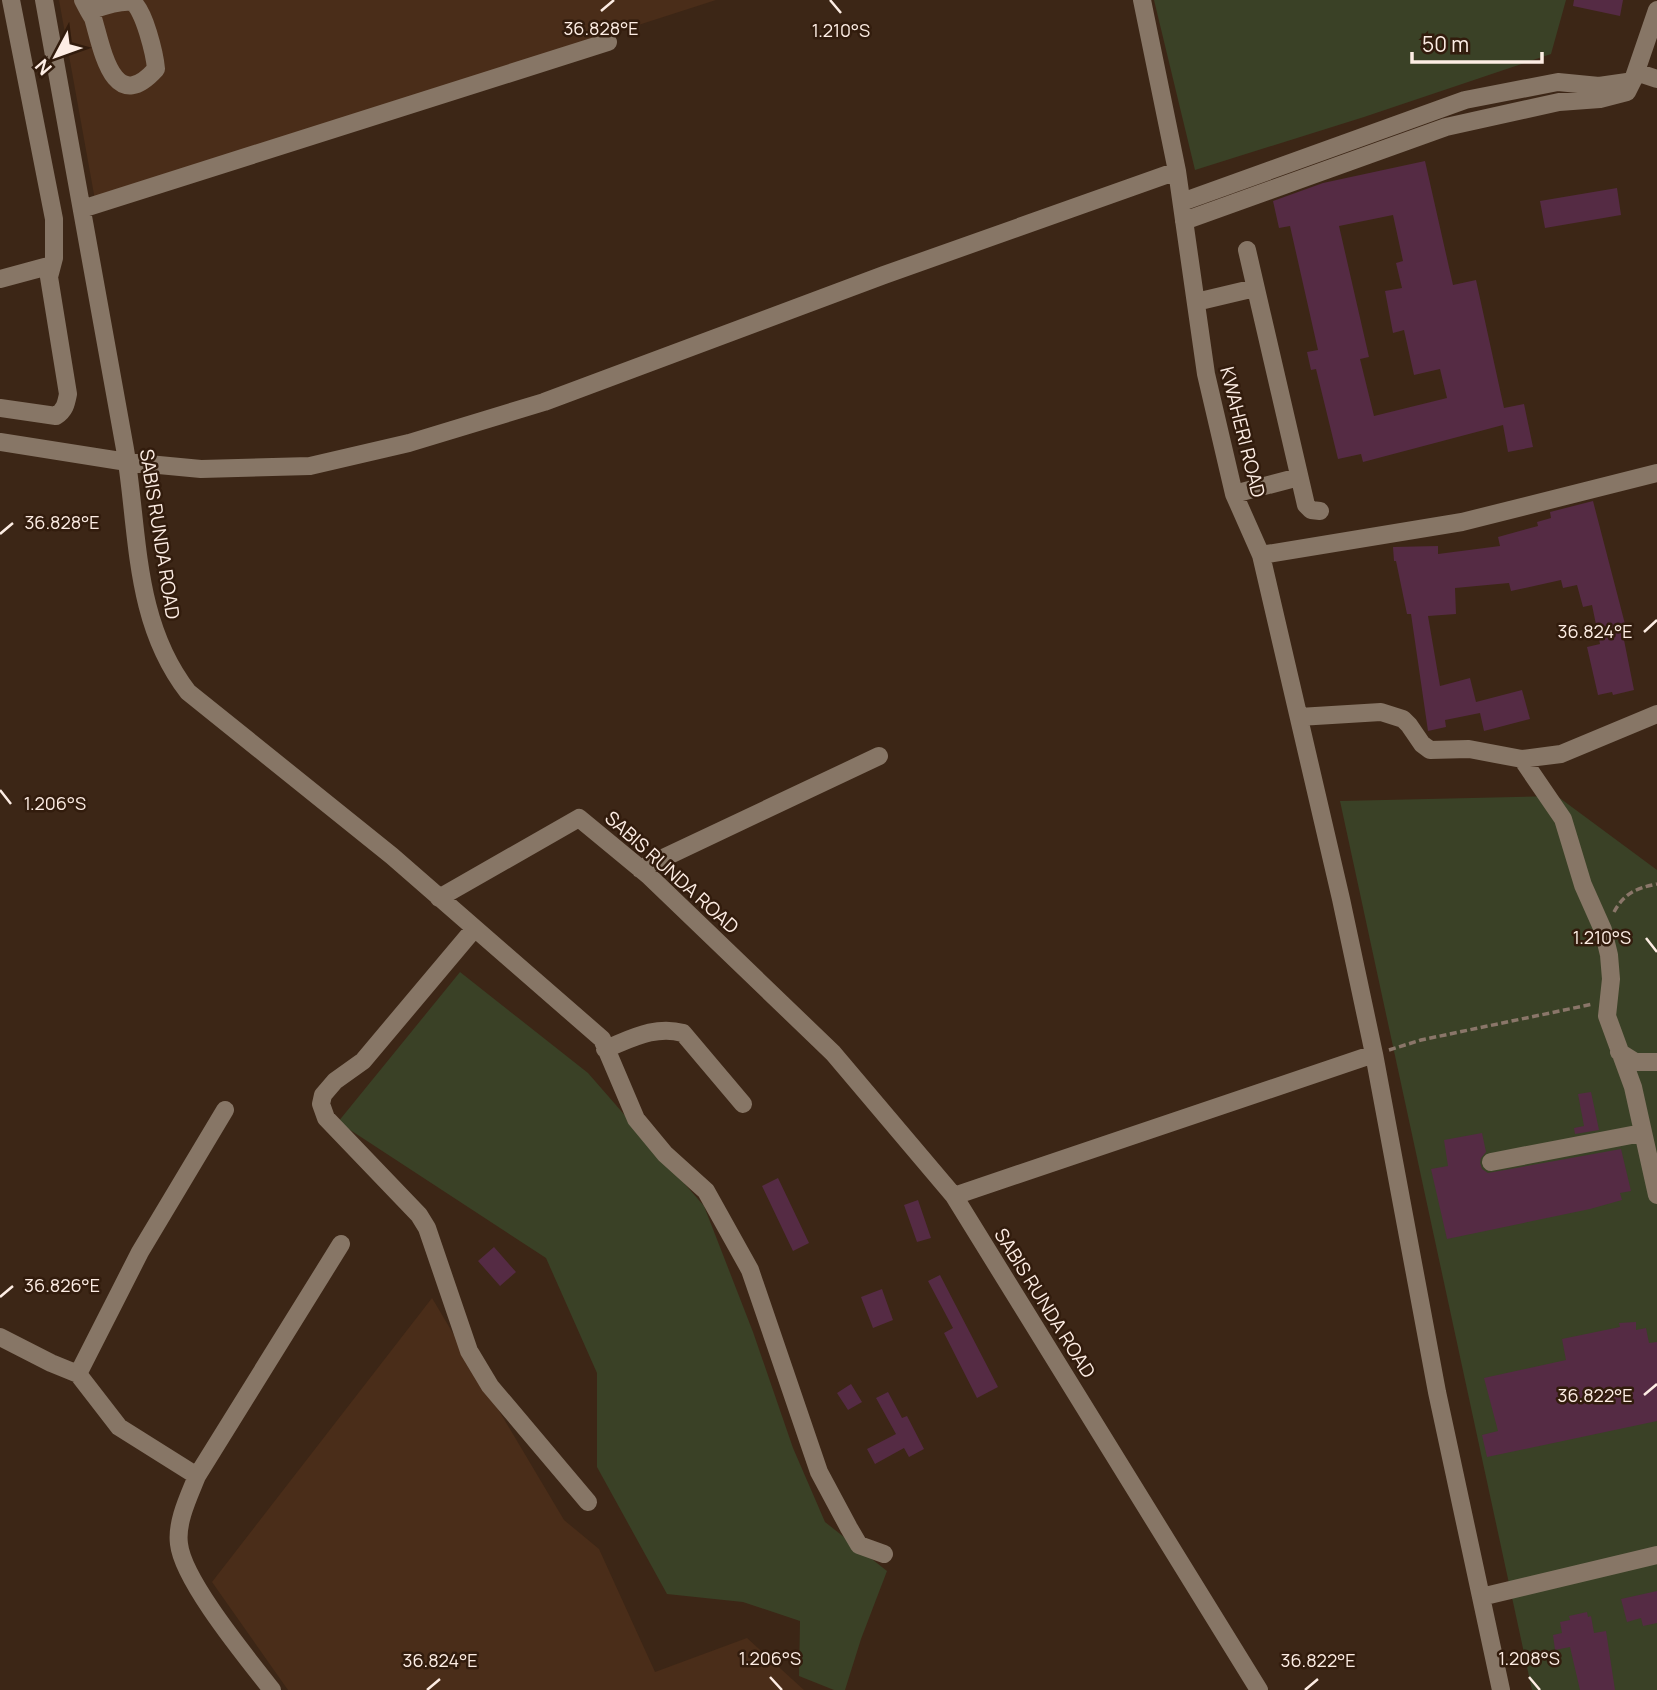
<svg xmlns="http://www.w3.org/2000/svg" width="1657" height="1690" font-family="Manrope,sans-serif">
	<style>
		.built { fill: #4a2d19 }
		.green { fill: #3a4126 }
		.building { fill: #552b44; fill-rule: evenodd }
		.lines { fill: none; stroke-linecap: round; stroke-linejoin: round }
		.path { stroke: #8a7669; stroke-width: 3.5; stroke-dasharray: 7 3.5; stroke-linecap: butt }
		.minor { stroke: #877666; stroke-width: 18 }
		.ticks { fill: none; stroke: #fdede4; stroke-width: 2.5 }
		.labels { text-anchor: middle; dominant-baseline: central; stroke-width: 5; stroke-linejoin: round; paint-order: stroke }
		.street-label { font-size: 19px; fill: #fdede4; stroke: #321c0d }
		.ticks-label { font-size: 18px; text-anchor: middle; fill: #fdede4; stroke: #321c0d; stroke-width: 5; stroke-linejoin: round; paint-order: stroke }
	</style>
	<rect width="100%" height="100%" fill="#3c2616"/>
	<path class="built" d="M 59,0 L 716,0 L 95,200 Z
		M 432,1298 L 564,1520 L 599,1549 L 655,1672 L 747,1638 L 804,1690 L 288,1690 L 212,1582 Z"/>
	<path class="green" d="M 1154,0 L 1566,0 L 1551,54 L 1364,117 L 1195,170 Z
		M 1557,796 L 1657,870 L 1657,1690 L 1532,1690 L 1340,801 Z
		M 460,972 L 588,1073 L 704,1206 L 753,1332 L 793,1448 L 825,1522 L 887,1571 L 861,1639 L 845,1690 L 834,1690 L 799,1676 L 800,1621 L 743,1602 L 667,1594 L 597,1467 L 597,1373 L 546,1258 L 338,1122 Z"/>
	<path class="building" d="M 1574,0 L 1623,0 L 1620,16 L 1573,6 Z
		M 1425,161 L 1453,285 L 1476,280 L 1504,408 L 1524,404 L 1533,447 L 1508,452 L 1503,425 L 1363,462 L 1361,454 L 1338,459 L 1316,369 L 1311,370 L 1307,352 L 1318,350 L 1290,226 L 1279,228 L 1273,201 L 1323,183 ZM 1393,215 L 1403,261 L 1396,263 L 1402,288 L 1385,291 L 1393,333 L 1404,330 L 1414,375 L 1440,369 L 1447,398 L 1374,416 L 1360,359 L 1369,357 L 1339,226 Z
		M 1617,188 L 1621,215 L 1545,228 L 1540,201 Z
		M 1593,501 L 1625,624 L 1621,625 L 1634,690 L 1613,695 L 1612,692 L 1598,695 L 1587,647 L 1600,644 L 1592,605 L 1583,607 L 1577,585 L 1563,588 L 1561,580 L 1511,591 L 1509,583 L 1455,588 L 1456,614 L 1428,616 L 1440,686 L 1470,678 L 1476,702 L 1522,690 L 1530,719 L 1484,731 L 1480,713 L 1445,720 L 1446,727 L 1428,731 L 1411,614 L 1407,614 L 1396,561 L 1394,561 L 1393,547 L 1438,546 L 1438,554 L 1500,546 L 1498,537 L 1538,526 L 1537,522 L 1551,518 L 1550,512 Z
		M 1591,1092 L 1599,1130 L 1575,1134 L 1574,1128 L 1584,1126 L 1578,1094 Z
		M 1482,1133 L 1486,1152 L 1481,1158 L 1480,1163 L 1482,1169 L 1488,1173 L 1621,1149 L 1631,1191 L 1620,1193 L 1622,1200 L 1590,1209 L 1447,1239 L 1431,1169 L 1448,1166 L 1444,1140 Z
		M 778,1178 L 809,1243 L 793,1251 L 762,1186 Z
		M 918,1200 L 931,1238 L 917,1242 L 904,1205 Z
		M 494,1247 L 516,1272 L 500,1286 L 478,1261 Z
		M 940,1275 L 998,1387 L 977,1398 L 944,1333 L 953,1328 L 928,1281 Z
		M 882,1289 L 893,1320 L 873,1328 L 861,1297 Z
		M 1636,1322 L 1636,1330 L 1646,1328 L 1649,1343 L 1657,1342 L 1657,1421 L 1487,1457 L 1482,1435 L 1498,1431 L 1484,1378 L 1566,1360 L 1562,1339 L 1620,1327 L 1619,1323 Z
		M 851,1384 L 862,1402 L 848,1410 L 837,1393 Z
		M 888,1392 L 902,1418 L 907,1416 L 924,1449 L 909,1457 L 904,1448 L 875,1464 L 867,1449 L 896,1434 L 876,1398 Z
		M 1657,1591 L 1657,1623 L 1643,1626 L 1641,1618 L 1627,1622 L 1621,1599 Z
		M 1587,1612 L 1588,1617 L 1591,1616 L 1594,1633 L 1606,1631 L 1615,1690 L 1580,1690 L 1570,1647 L 1555,1650 L 1553,1635 L 1562,1633 L 1560,1622 L 1570,1620 L 1569,1616 Z"/>
	<g class="lines">
		<path class="path" d="M 1614,912 C 1624,893 1637,888 1657,884
			M 1389,1050 L 1421,1040 L 1593,1004"/>
		<path class="minor" d="M 44,0 C 71,150 98,299 125,449 C 139,533 133,621 188,692 L 392,856 L 602,1039 L 636,1119 L 665,1154 L 706,1191 L 750,1270 L 819,1472 L 849,1528 L 859,1545 L 884,1554
			M 83,0 C 86,6 89,12 93,18 C 102,48 113,117 156,69 C 155,56 144,8 132,2 C 119,0 101,7 89,11
			M 1142,0 L 1177,171 L 1206,374 L 1234,494 L 1261,555 L 1341,899 L 1374,1054 L 1437,1392 L 1501,1690
			M 1636,72 L 1657,79
			M 1182,202 L 1465,100 L 1558,82 L 1599,86 L 1627,82
			M 82,209 L 608,42
			M 1184,221 L 1446,127 L 1559,102 L 1600,99 L 1627,92 L 1633,80 L 1657,10
			M 1247,250 L 1306,505 L 1311,510 L 1320,511
			M 0,279 L 52,265
			M 1196,302 L 1255,288
			M 0,408 L 56,416 C 65,410 66,404 68,394 L 49,277 L 54,258 L 54,219 L 11,0
			M 0,442 L 127,462 L 201,469 L 310,466 L 409,443 L 544,402 L 884,275 L 1177,171
			M 1234,494 L 1299,477
			M 1261,555 L 1462,522 L 1657,473
			M 1299,717 L 1381,712 L 1403,719 L 1409,725 L 1422,744 L 1430,750 L 1469,749 L 1522,759 L 1561,754 L 1657,714
			M 1522,759 L 1563,819 L 1583,885 L 1603,930 L 1609,955 L 1611,979 L 1607,1016 L 1633,1087 L 1657,1195
			M 640,869 L 879,756
			M 439,898 L 579,818 L 648,875 L 833,1053 L 954,1196 L 1259,1690
			M 474,929 L 363,1061 L 335,1081 L 323,1095 L 321,1104 L 326,1118 L 419,1215 L 427,1228 L 469,1351 L 490,1386 L 588,1502
			M 605,1049 C 631,1039 655,1025 683,1033 L 743,1104
			M 1619,1052 L 1635,1062 L 1657,1062
			M 1491,1162 L 1642,1133
			M 954,1196 L 1374,1054
			M 0,1337 L 51,1363 L 78,1374 L 119,1427 L 197,1476 C 189,1496 176,1522 179,1544 C 183,1581 248,1659 272,1690
			M 78,1374 L 140,1252 L 225,1110
			M 197,1476 L 341,1244
			M 1481,1597 L 1657,1555"/>
	</g>
	<path class="ticks" d="M 830,0 L 841,13M 601,11 L 614,0M 0,534 L 13,523M 1644,632 L 1657,620M 0,790 L 11,804M 1646,938 L 1657,952M 0,1297 L 13,1286M 1644,1395 L 1657,1384M 770,1677 L 782,1690M 1529,1677 L 1540,1690M 427,1690 L 440,1679M 1305,1690 L 1318,1679"/>
	<g class="labels">
		<g class="street-label">
			<text transform="translate(1243 432) rotate(76)">KWAHERI ROAD</text>
			<text transform="translate(160 534) rotate(81)">SABIS RUNDA ROAD</text>
			<text transform="translate(672 872) rotate(42)">SABIS RUNDA ROAD</text>
			<text transform="translate(1045 1303) rotate(58)">SABIS RUNDA ROAD</text>
		</g>
	</g>
	<g class="ticks-label">
		<text x="601" y="35">36.828°E</text>
		<text x="841" y="37">1.210°S</text>
		<text x="62" y="529">36.828°E</text>
		<text x="1595" y="638">36.824°E</text>
		<text x="55" y="810">1.206°S</text>
		<text x="1602" y="944">1.210°S</text>
		<text x="62" y="1292">36.826°E</text>
		<text x="1595" y="1402">36.822°E</text>
		<text x="770" y="1665">1.206°S</text>
		<text x="1529" y="1665">1.208°S</text>
		<text x="440" y="1667">36.824°E</text>
		<text x="1318" y="1667">36.822°E</text>
	</g>
	<g transform="translate(56 56) rotate(229)" stroke="#321c0d" stroke-width="5" paint-order="stroke">
	<path d="M0-5L12 26L0 18L-12 26Z" fill="#fdede4"/>
	<text y="-10" font-size="19" font-weight="bold" text-anchor="middle" fill="#fdede4">N</text>
	</g>
	<path d="M1412 52v10h130v-10" fill="none" stroke="#fdede4" stroke-width="3.5"/>
	<text x="1422" y="52" font-size="21" fill="#fdede4" stroke="#321c0d" stroke-width="5" paint-order="stroke">50 m</text>
</svg>
